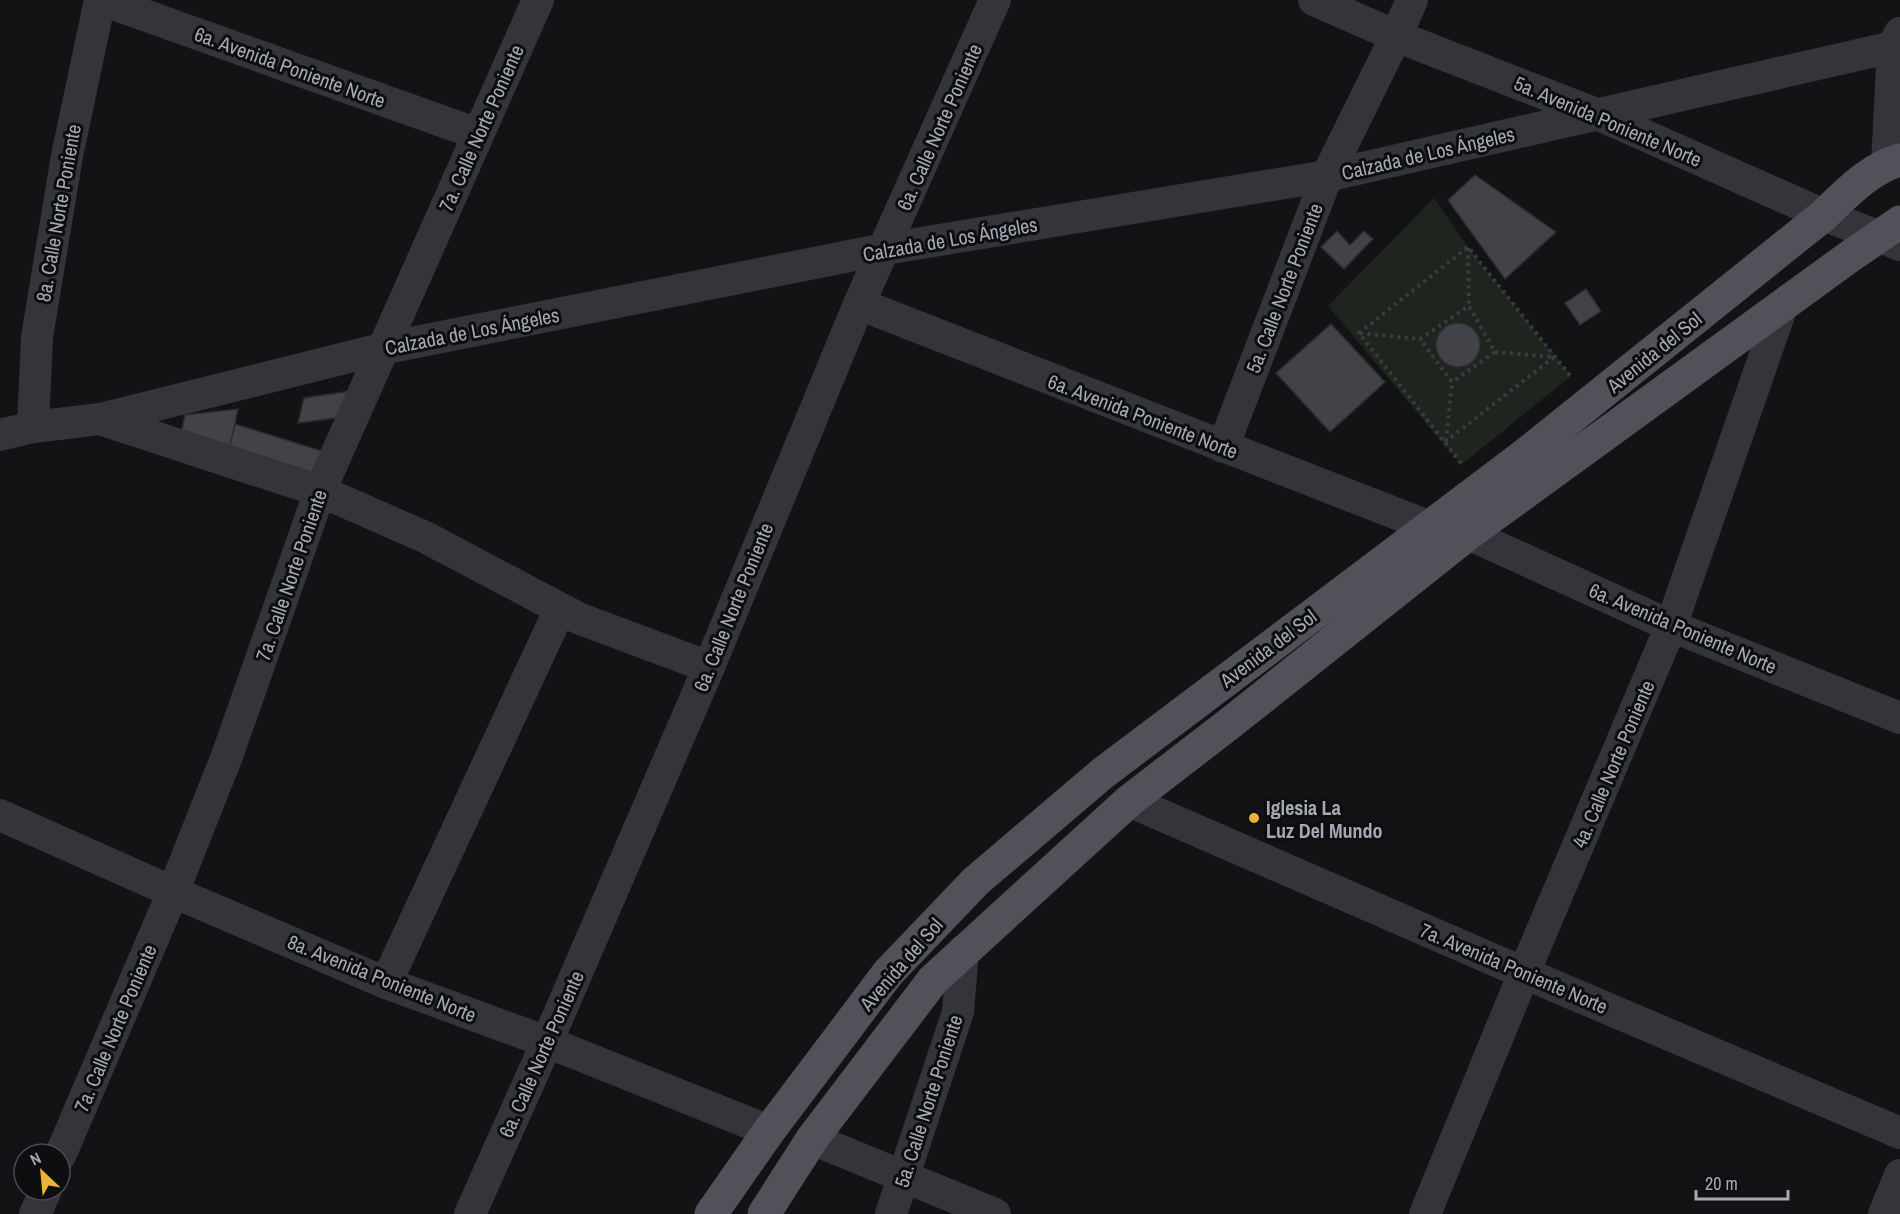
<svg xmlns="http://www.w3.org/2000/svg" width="1900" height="1214" font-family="'Archivo Narrow',sans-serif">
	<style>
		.green { fill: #1e251f }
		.building { fill: #424348; stroke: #2d2d31; stroke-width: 1.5 }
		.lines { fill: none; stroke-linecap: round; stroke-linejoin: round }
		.path { stroke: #3a3c41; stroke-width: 4; stroke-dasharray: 3 4.5; stroke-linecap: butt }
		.minor { stroke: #34353a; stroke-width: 32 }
		.major { stroke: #515259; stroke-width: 33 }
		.poi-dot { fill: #eab536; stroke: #0e0e10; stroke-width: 2 }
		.labels { text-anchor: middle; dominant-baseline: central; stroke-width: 6; stroke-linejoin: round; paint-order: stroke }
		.street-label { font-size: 20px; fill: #a5a9b5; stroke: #0e0e10 }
		.poi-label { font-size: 20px; font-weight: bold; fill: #a5a9b5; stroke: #0e0e10; text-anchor: start }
	</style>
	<rect width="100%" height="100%" fill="#131315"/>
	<path class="green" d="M 1434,198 L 1468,247 L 1571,376 L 1461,465 L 1328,306 Z"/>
	<path class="building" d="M 1475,175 L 1556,232 L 1505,279 L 1448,200 Z
		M 1337,231 L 1350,245 L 1364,231 L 1373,239 L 1344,269 L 1321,247 Z
		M 1586,289 L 1601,311 L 1580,325 L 1565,303 Z
		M1436 345a22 22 0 1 1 44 0a22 22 0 1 1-44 0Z
		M 1331,324 L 1385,382 L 1330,432 L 1276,373 Z
		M 351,391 L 342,417 L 298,423 L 304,398 Z
		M 238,409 L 230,446 L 182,430 L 185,415 Z
		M 235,424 L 325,452 L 317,474 L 230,446 Z"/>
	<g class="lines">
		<path class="path" d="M 1468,248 L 1469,306
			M 1360,333 L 1420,339 L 1469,306 L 1495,352 L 1452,382 L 1420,339
			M 1495,352 L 1554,357
			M 1446,441 L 1452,382
			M 1445,442 L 1554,357
			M 1461,463 L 1359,333 L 1468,247 L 1571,377"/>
		<path class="minor" d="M 102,0 L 478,134
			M 1314,0 L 1396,36 L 1599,115 L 1824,215 L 1900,245
			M 1887,163 L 1893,47 L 1900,33
			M 859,304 L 1428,526
			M 100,419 L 320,491 L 425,537 L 578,618 L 709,667
			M 33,427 L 37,337 L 67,156 L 100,0
			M 0,435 L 33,427 L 100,419 L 381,349 L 885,249 L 1327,176 L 1893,47 L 1900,47
			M 1223,447 L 1327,176 L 1396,36 L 1412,0
			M 1468,534 L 1671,626 L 1900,718
			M 1129,801 L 1524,973 L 1900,1133
			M 0,815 L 173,892 L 386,983 L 547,1042 L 769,1131
			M 386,983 L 560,609
			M 812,1139 L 995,1214
			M 60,1156 L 173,892 L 227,756 L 320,491 L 538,0
			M 35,1214 L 46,1190
			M 470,1214 L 547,1042 L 709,667 L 859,304 L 995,0
			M 891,1214 L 958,1012 L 963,951
			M 1425,1214 L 1524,973 L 1671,626 L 1782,306
			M 1884,1214 L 1900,1175"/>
		<path class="major" d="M 711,1214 L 769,1131 L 888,973 L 976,881 L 1103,773 L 1522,457 L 1824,215 C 1846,194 1870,168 1900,160
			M 764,1214 L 812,1139 L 933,980 L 1129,801 L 1229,724 L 1468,534 L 1849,257 L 1900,222"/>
	</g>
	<circle class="poi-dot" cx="1254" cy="818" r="6"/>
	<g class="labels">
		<g class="street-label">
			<text transform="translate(290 67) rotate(20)">6a. Avenida Poniente Norte</text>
			<text transform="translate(1608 121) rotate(23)">5a. Avenida Poniente Norte</text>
			<text transform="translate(939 127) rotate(-66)">6a. Calle Norte Poniente</text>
			<text transform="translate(481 128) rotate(-66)">7a. Calle Norte Poniente</text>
			<text transform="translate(1428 153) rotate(-13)">Calzada de Los Ángeles</text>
			<text transform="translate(58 213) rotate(-80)">8a. Calle Norte Poniente</text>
			<text transform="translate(950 239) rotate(-10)">Calzada de Los Ángeles</text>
			<text transform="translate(1284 288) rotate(-69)">5a. Calle Norte Poniente</text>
			<text transform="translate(472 331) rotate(-11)">Calzada de Los Ángeles</text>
			<text transform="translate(1654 352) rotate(-39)">Avenida del Sol</text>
			<text transform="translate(1143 416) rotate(21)">6a. Avenida Poniente Norte</text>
			<text transform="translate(291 575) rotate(-71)">7a. Calle Norte Poniente</text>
			<text transform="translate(733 607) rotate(-68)">6a. Calle Norte Poniente</text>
			<text transform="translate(1683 628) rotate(23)">6a. Avenida Poniente Norte</text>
			<text transform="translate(1268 648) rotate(-37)">Avenida del Sol</text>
			<text transform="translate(1613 764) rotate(-67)">4a. Calle Norte Poniente</text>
			<text transform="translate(901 964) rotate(-49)">Avenida del Sol</text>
			<text transform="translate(1514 968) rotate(23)">7a. Avenida Poniente Norte</text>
			<text transform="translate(382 978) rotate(22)">8a. Avenida Poniente Norte</text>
			<text transform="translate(115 1028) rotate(-67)">7a. Calle Norte Poniente</text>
			<text transform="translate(541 1054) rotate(-66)">6a. Calle Norte Poniente</text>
			<text transform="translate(928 1101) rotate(-72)">5a. Calle Norte Poniente</text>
		</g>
		<g class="poi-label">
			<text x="1266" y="807">Iglesia La<tspan x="1266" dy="23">Luz Del Mundo</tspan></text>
		</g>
	</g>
	<g transform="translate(42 1172) rotate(334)"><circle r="28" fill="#0e0e10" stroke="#4a4c52" stroke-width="1.5"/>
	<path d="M0-4.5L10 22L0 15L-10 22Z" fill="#eab536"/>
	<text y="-9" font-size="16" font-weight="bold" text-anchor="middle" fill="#a5a9b5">N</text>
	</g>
	<path d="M1696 1190v9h92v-9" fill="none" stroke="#a5a9b5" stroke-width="3"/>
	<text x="1705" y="1190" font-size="18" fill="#a5a9b5" stroke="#0e0e10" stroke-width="4.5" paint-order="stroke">20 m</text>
</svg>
